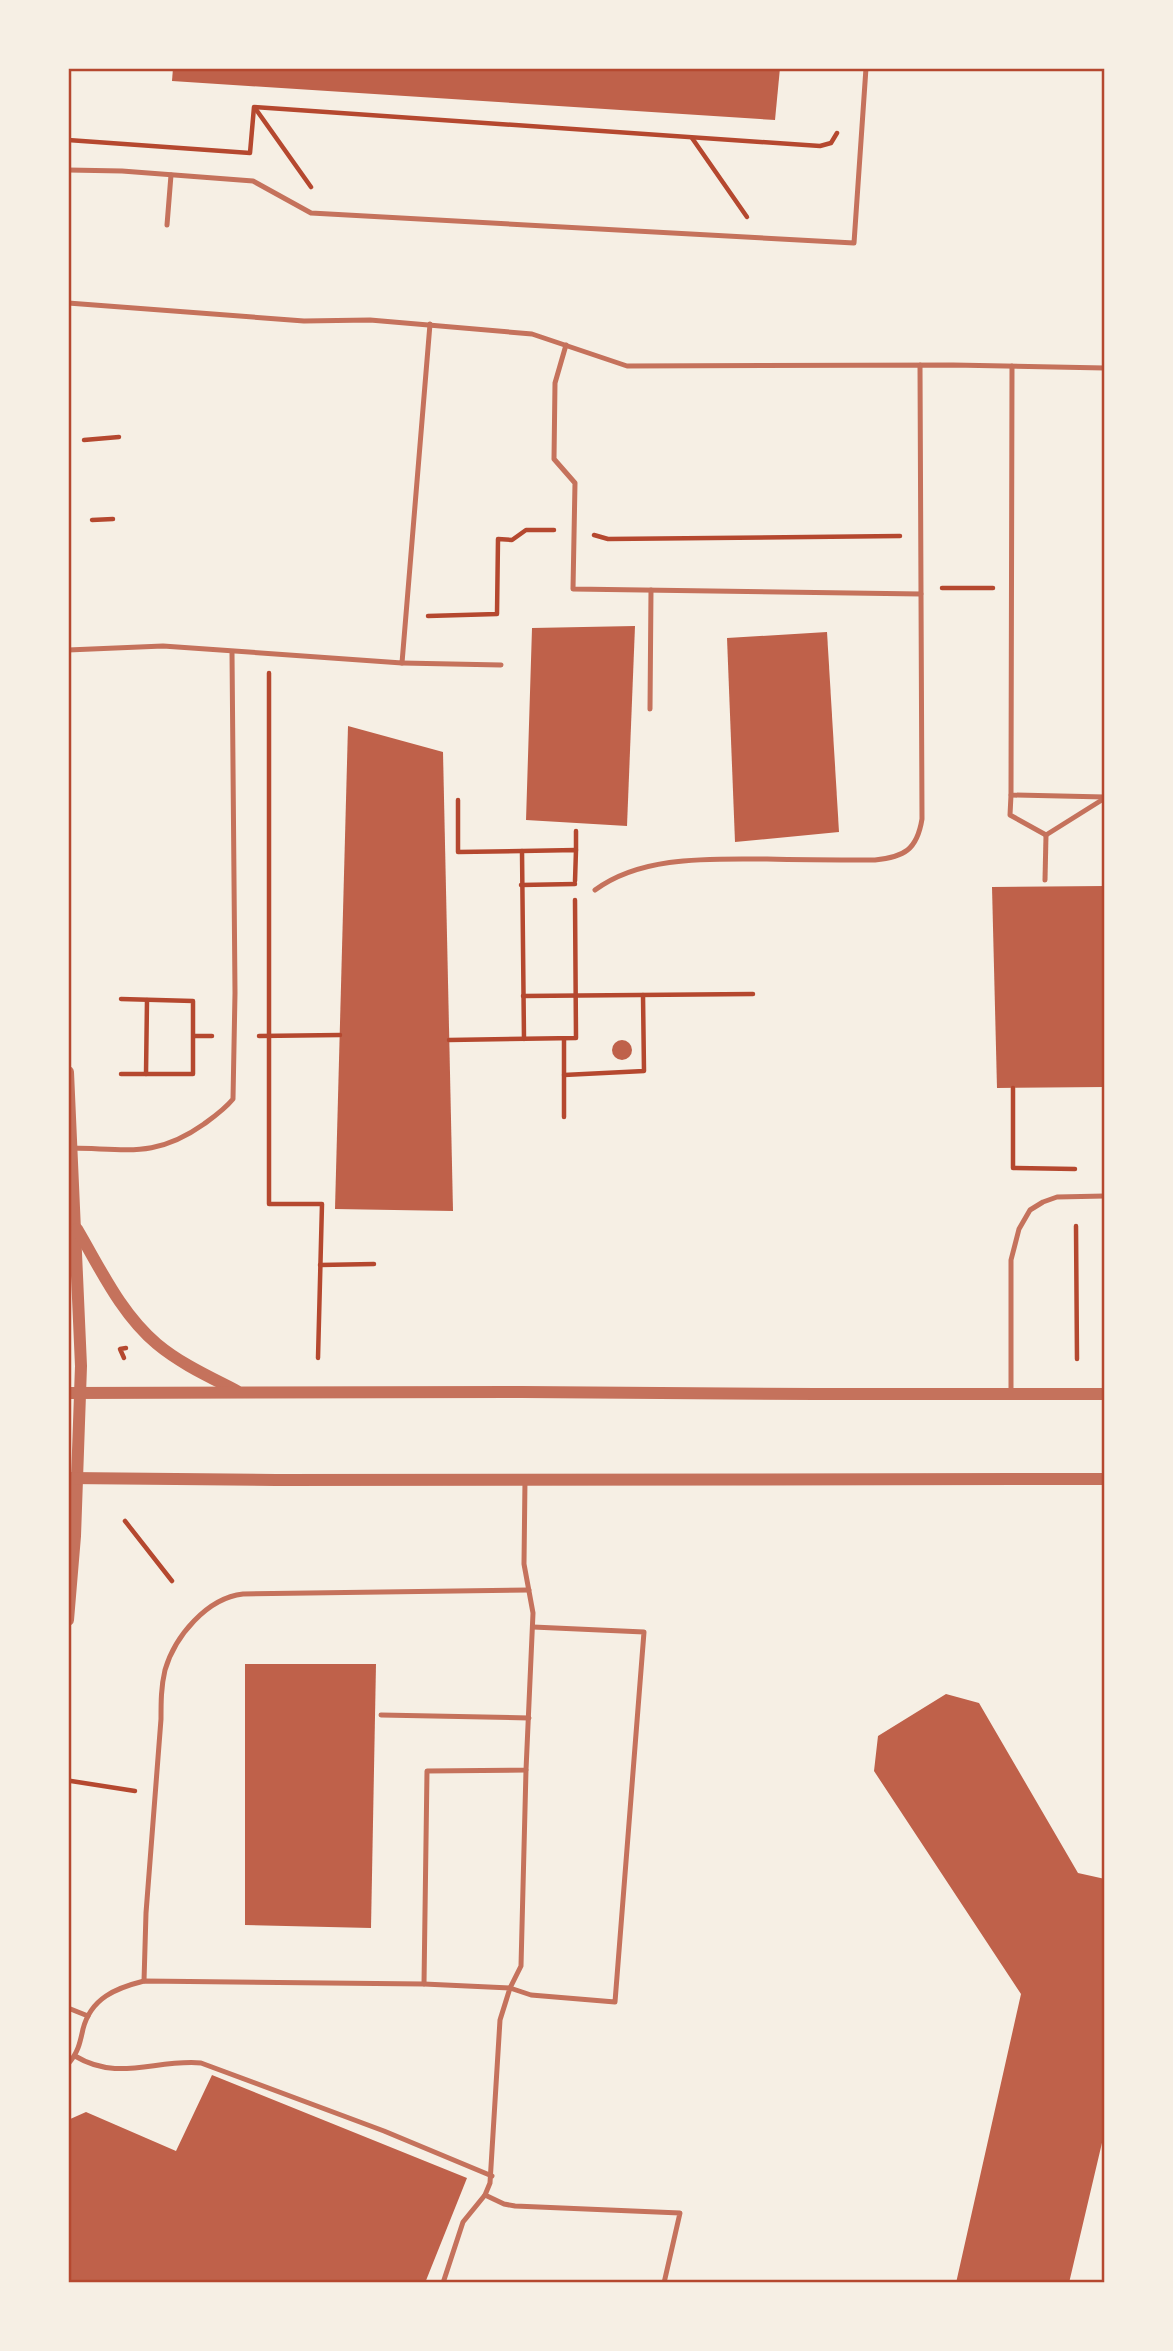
<svg xmlns="http://www.w3.org/2000/svg" width="1173" height="2351" viewBox="0 0 1173 2351" font-family="'PT Sans',sans-serif">
<rect width="100%" height="100%" fill="#f6efe4"/>
<g fill="#bf614a">
<path d="M173,68H780L775,120L172,81Z"/>
<path d="M635,626L627,826L526,820L532,628Z"/>
<path d="M827,632L839,832L735,842L727,638Z"/>
<path d="M348,726L443,752L453,1211L335,1209Z"/>
<path d="M1105,886V1087L997,1088L992,887Z"/>
<circle cx="622" cy="1050" r="10"/>
<path d="M245,1664H376L371,1928L245,1925Z"/>
<path d="M946,1694L979,1703L1078,1873L1105,1879V2130L1069,2283H956L1021,1994L874,1771L878,1736Z"/>
<path d="M212,2075L467,2178L425,2283H68V2120L86,2112L176,2151Z"/>
</g>
<g fill="none" stroke-linecap="round" stroke-linejoin="round">
<g stroke="#b5482f" stroke-width="4.5">
<path d="M255,108L311,187"/>
<path d="M692,138L747,217"/>
<path d="M68,140L250,153L254,107L820,146L831,143L837,133"/>
<path d="M84,440L119,437"/>
<path d="M92,520L113,519"/>
<path d="M594,535L608,539L900,536"/>
<path d="M942,588H993"/>
<path d="M428,616L497,614L498,539L512,540L526,530H554"/>
<path d="M269,673V1204H322L318,1358"/>
<path d="M458,800V852L522,851"/>
<path d="M576,850V831"/>
<path d="M521,885L575,884"/>
<path d="M523,996L753,994"/>
<path d="M121,999L193,1001V1074H121"/>
<path d="M194,1036H212"/>
<path d="M259,1036L340,1035"/>
<path d="M524,1039L522,851L576,850L575,881"/>
<path d="M449,1040L576,1038L575,900"/>
<path d="M146,1074L147,1000"/>
<path d="M564,1075L644,1071L643,995"/>
<path d="M1013,1088V1168L1075,1169"/>
<path d="M564,1117V1039"/>
<path d="M1076,1226L1077,1359"/>
<path d="M320,1265L374,1264"/>
<path d="M124,1358L120,1349L126,1348"/>
<path d="M125,1521L172,1581"/>
<path d="M71,1781L135,1791"/>
</g>
<g stroke="#c5725c" stroke-width="5">
<path d="M68,170L122,171L253,181L311,213L854,243L866,68"/>
<path d="M167,225L171,175"/>
<path d="M68,303L304,321L370,320L532,334L627,366L953,365L1105,368"/>
<path d="M566,345L555,383L554,459L575,483L573,589L921,594L920,365"/>
<path d="M1012,366L1011,795L1105,797"/>
<path d="M68,650L163,646L402,663L430,324"/>
<path d="M402,663L501,665"/>
<path d="M650,709L651,590"/>
<path d="M1011,795L1010,815L1046,835"/>
<path d="M1046,835L1105,798"/>
<path d="M1045,880L1046,835"/>
<path d="M595,890C642,855 711,859 767,859C803,860 839,860 875,860C904,857 917,850 922,819L921,594"/>
<path d="M73,1148C128,1149 156,1158 204,1124C215,1116 225,1109 233,1099L235,993L232,652"/>
<path d="M1011,1394V1260L1019,1229L1030,1210L1043,1202L1057,1197L1105,1196"/>
<path d="M381,1715L529,1718"/>
<path d="M526,1770L521,1966L510,1988L531,1995L615,2002L644,1632L533,1627"/>
<path d="M144,1981L146,1913L161,1719C161,1702 161,1687 165,1670C175,1636 207,1598 243,1594L529,1590"/>
<path d="M424,1984L427,1771L526,1770L533,1613L524,1564L525,1480"/>
<path d="M68,2008L88,2016"/>
<path d="M75,2056C118,2082 155,2059 201,2063L384,2131L492,2176"/>
<path d="M68,2064C78,2053 80,2043 83,2029C91,1998 116,1988 144,1981L424,1984L510,1988L500,2020L490,2183L485,2195L463,2222L443,2283"/>
<path d="M485,2195L504,2204L515,2206L680,2213L664,2283"/>
</g>
<g stroke="#c5725c" stroke-width="12">
<path d="M68,1072L81,1366L75,1536L68,1620"/>
<path d="M77,1229C100,1268 121,1314 157,1344C181,1364 210,1377 237,1391"/>
<path d="M68,1393L522,1392L816,1394H1105"/>
<path d="M68,1478L276,1480L1105,1479"/>
</g>
</g>
<rect width="1173" height="2351" fill="none" stroke="#f6efe4" stroke-width="140"/>
<rect x="70" y="70" width="1033" height="2211" fill="none" stroke="#b5482f" stroke-width="2.5"/>
</svg>
